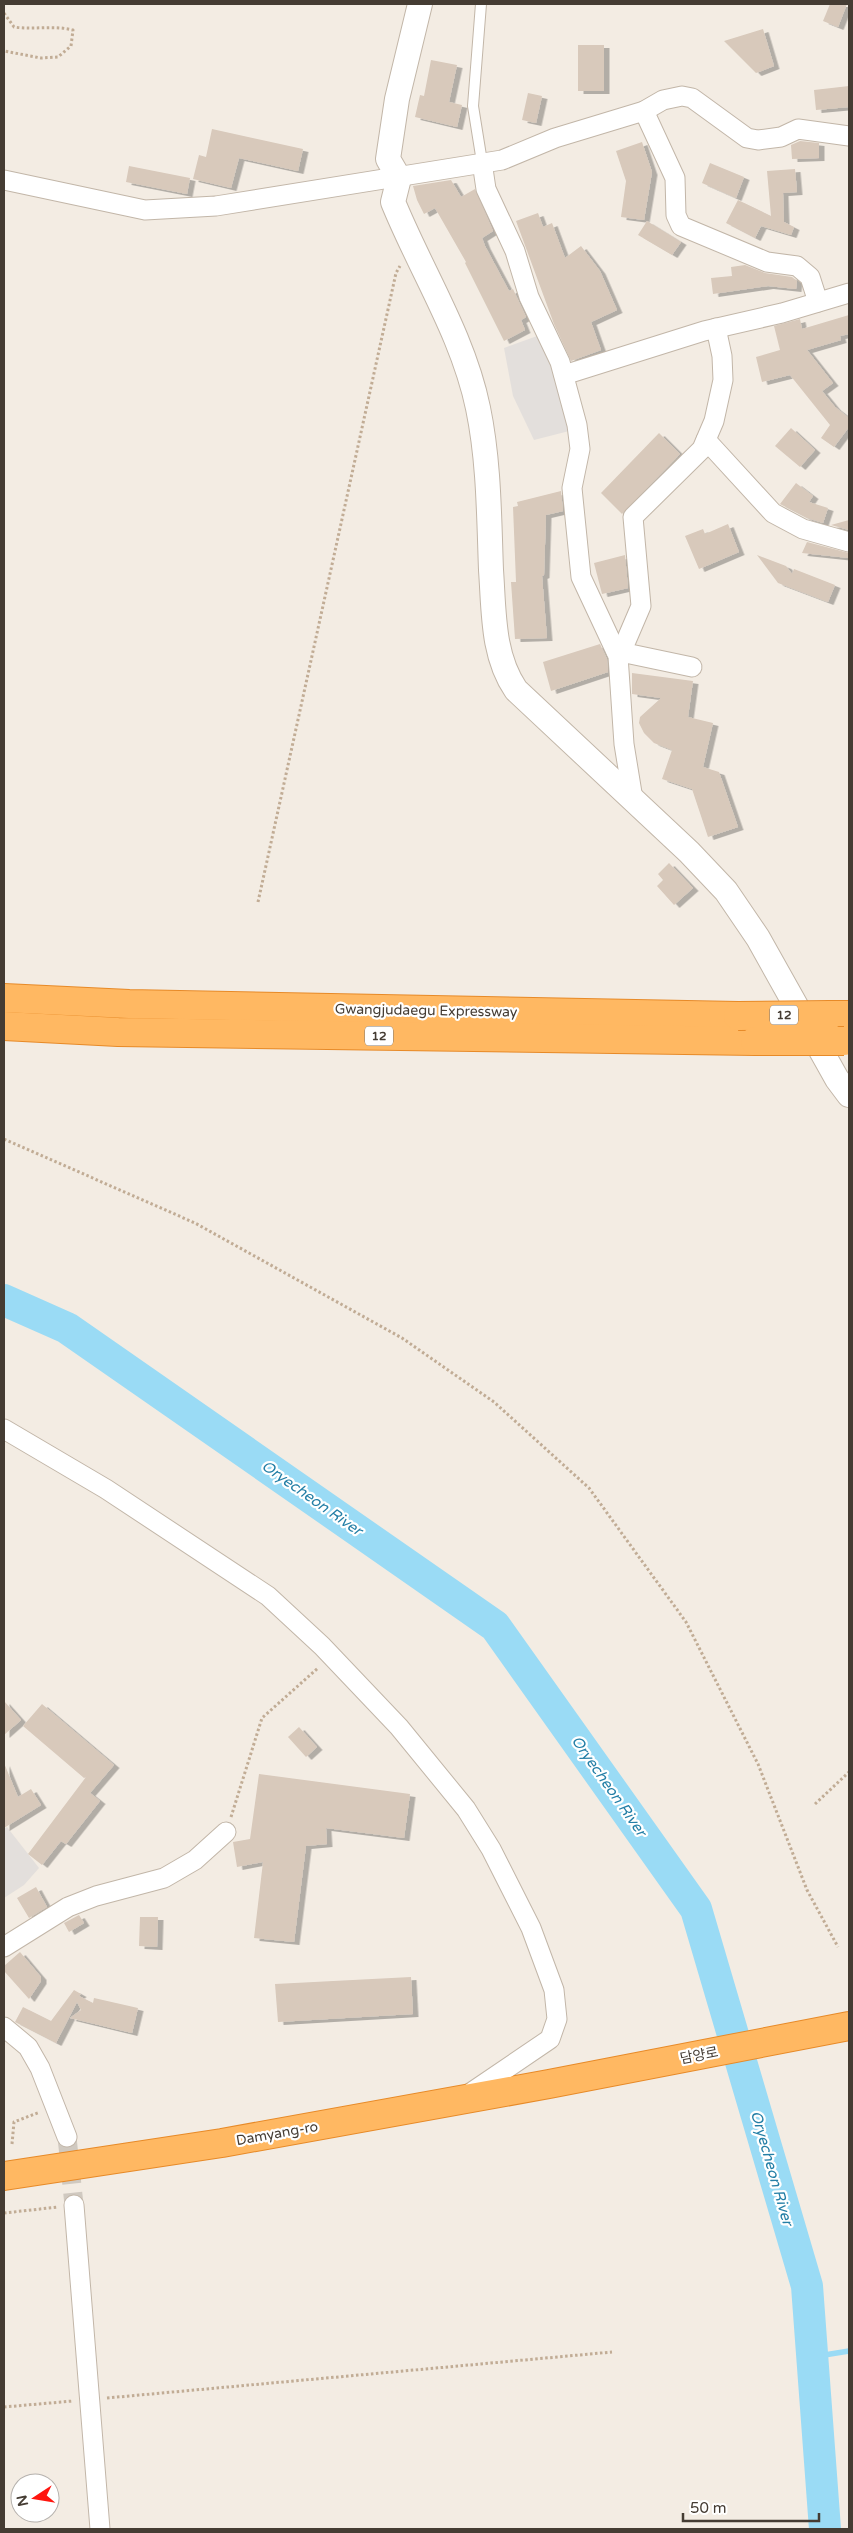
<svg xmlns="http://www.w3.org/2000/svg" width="853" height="2533" viewBox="0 0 853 2533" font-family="'Varela Round','Noto Sans KR',sans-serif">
<defs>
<filter id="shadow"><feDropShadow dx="5.5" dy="3" stdDeviation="0" flood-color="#0004"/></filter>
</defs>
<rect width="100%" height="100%" fill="#f3ece3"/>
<g fill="#e3dfdc">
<path d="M551,331L573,430L534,440L513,396L504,348Z"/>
<path d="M7,1827L39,1868L24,1885L4,1898V1829Z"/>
</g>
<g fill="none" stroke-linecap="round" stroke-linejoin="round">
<path stroke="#9adbf5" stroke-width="5.5" d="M812,2357L849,2351"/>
<path stroke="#9adbf5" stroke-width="32" d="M4,1300L67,1328L495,1626L696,1909L807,2286L825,2529"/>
</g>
<g fill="#d8c9bb" filter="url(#shadow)">
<path d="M830,4H847L838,27L823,21Z"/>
<path d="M763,29L774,66L756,73L724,41Z"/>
<rect x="578" y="45" width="26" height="46"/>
<path d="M431,60L457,65L449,102L462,105L457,127L415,117L420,95L424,96Z"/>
<path d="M849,86V107L816,110L814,90Z"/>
<path d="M528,93L542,96L536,123L522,120Z"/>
<path d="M212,129L303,149L298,171L239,158L231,188L193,179L199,155L206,157Z"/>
<path d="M800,141L819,143V158L792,159L791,145Z"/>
<path d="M642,142L652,172L644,220L621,217L626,181L616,151Z"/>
<path d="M710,163L744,177L736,198L702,183Z"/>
<path d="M129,166L190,178L187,194L126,182Z"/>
<path d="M795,169L797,192L783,193L784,222L794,227L791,235L761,226L755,238L726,223L738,200L771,216L767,171Z"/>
<path d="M451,180L461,197L475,189L493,231L482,238L485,246L509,291L513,289L526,317L521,320L525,330L504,341L465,263L466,262L435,208L424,214L417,200L413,186Z"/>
<path d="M538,213L543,227L552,223L565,258L581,246L600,271L617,310L591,322L601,350L571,361L554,324L516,221Z"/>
<path d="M647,221L681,242L672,255L638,235Z"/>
<path d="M745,265L765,273L792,277L797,281L796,289L768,286L713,294L711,278L732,276L731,267Z"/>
<path d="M849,315V334L840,336L841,340L807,350L833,383L822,391L835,407L849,418V427L834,447L821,438L830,425L790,375L762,382L756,357L780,350L774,326L800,319L802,329Z"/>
<path d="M791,428L815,450L800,467L775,446Z"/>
<path d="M659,433L680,454L622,514L601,493Z"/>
<path d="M796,483L813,496L809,502L828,508L823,523L807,518L780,504Z"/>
<path d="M561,491L563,511L546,515L544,575L542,576L547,638L515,639L511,582H516L513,507L518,506L517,502Z"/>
<path d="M849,520V530L831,525Z"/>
<path d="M728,524L739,552L699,569L685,536L703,529L705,534Z"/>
<path d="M807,542L849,553V558L802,553Z"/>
<path d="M625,555L628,588L602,594L594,563Z"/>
<path d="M757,555L786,566L792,574L794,569L835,585L828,602L778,583Z"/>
<path d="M600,644L607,659L608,672L551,691L543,662Z"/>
<path d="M632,673L693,681L688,717L713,723L703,767L719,772L738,827L708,837L692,789L662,779L672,750L654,743L644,733L639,723L640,717L661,698L632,694Z"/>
<path d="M669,863L693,888L674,905L657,886L663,880L658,874Z"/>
<path d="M4,1701L21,1720L4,1735Z"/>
<path d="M42,1704L114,1765L90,1793L100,1801L66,1844L61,1841L42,1865L28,1854L86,1777L84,1778L23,1726Z"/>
<path d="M299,1727L317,1747L306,1757L288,1737Z"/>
<path d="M4,1763L18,1797L31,1789L41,1805L4,1828Z"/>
<path d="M259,1774L410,1794L404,1838L326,1828L327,1844L306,1846L294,1942L254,1938L263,1862L237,1867L233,1842L250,1839Z"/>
<path d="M36,1887L47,1907L29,1918L17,1898Z"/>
<path d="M79,1915L84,1923L69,1932L64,1923Z"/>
<path d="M140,1917H158L157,1947L139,1946Z"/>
<path d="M20,1952L41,1977V1981L29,1999L4,1971V1966Z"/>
<path d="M411,1977L413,2014L278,2022L275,1984Z"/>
<path d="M74,1990L81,1994L79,1996L93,2003L94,1998L138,2008L132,2033L70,2018L81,2010L77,2002L56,2043L15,2022L23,2007L51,2021Z"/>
</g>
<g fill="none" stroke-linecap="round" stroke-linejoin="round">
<path stroke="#d0c9c0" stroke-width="19" stroke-dasharray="19 9" stroke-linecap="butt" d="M67,2137L74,2205"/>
<g stroke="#c2b6a8" stroke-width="12">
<path id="service" d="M481,4L473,106L482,162"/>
</g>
<g stroke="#c2b6a8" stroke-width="21">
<g id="minor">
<path d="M644,111L675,178L676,215L681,226L767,262L797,266L810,277L818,302"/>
<path d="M482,162L486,189L515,251L529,297L560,362L577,425L580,449L572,488L581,577L618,656L624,744L633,799"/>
<path d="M4,180L145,210L216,206L502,160L555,138L644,111L663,100L682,96L692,98L747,138L758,140L781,137L798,129L849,136"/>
<path d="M564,375L704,331L782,313L849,293"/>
<path d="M706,440L773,513L803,529L849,542"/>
<path d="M616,651L623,648L641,606L633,517L702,449L714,421L723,380L722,356L716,328"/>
<path d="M616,651L692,667"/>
<path d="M4,1429L106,1489L268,1596L322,1646L399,1727L466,1809L491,1849L531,1928L554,1990L557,2019L550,2039L466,2096"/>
<path d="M4,1947L68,1907L96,1896L164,1878L195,1860L226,1832"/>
<path d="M4,2027L28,2047L40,2068L67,2137"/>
<path d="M74,2205L100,2529"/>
</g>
</g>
<g stroke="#c2b6a8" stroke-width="26">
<path id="tertiary" d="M420,4L397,99L388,159L399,178L393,202C421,271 463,335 478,408C489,461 489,516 491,570C494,611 492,655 516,690L689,852L726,891L758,938L837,1079L849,1095"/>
</g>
<g stroke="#e78a28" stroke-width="30">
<g id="motorway">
<path d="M4,998L129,1004L738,1016"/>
<path d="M830,1015H849"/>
<path d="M4,1026L118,1032L755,1041"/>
<path d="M4,2176L222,2143L549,2084L849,2026"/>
</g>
</g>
<g stroke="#c1ac95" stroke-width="3" stroke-dasharray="2.5 2.5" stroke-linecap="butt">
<path d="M4,13L14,27C34,30 53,25 73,30L71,46L58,57L41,58L4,51"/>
<path d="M258,902L396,273L400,266"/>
<path d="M4,1139L195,1223L402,1338L494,1402L589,1488L686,1622L758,1764L807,1890L838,1947"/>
<path d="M815,1804L849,1772"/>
<path d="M231,1817L262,1718L318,1668"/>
<path d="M12,2144L14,2122L40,2112"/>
<path d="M4,2213L58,2207"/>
<path d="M107,2398L612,2352"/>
<path d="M4,2407L73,2401"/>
</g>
<use href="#service" stroke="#fff" stroke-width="10"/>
<use href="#minor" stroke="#fff" stroke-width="19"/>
<use href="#tertiary" stroke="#fff" stroke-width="24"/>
<use href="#motorway" stroke="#ffb862" stroke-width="28"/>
<g stroke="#e78a28" stroke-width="30" stroke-linecap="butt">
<g id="motorway-bridge">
<path d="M738,1016L830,1015"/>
<path d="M755,1041H844"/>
</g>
</g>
<use href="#motorway-bridge" stroke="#ffb862" stroke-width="28"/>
</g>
<g text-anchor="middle" stroke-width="4.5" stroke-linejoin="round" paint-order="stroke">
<g fill="#fff" stroke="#7d7670" stroke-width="1">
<rect x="770" y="1005.5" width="28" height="19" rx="4"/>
<rect x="365" y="1026.5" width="28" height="19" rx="4"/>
</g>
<g font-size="12" font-weight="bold" fill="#453c33">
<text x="784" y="1019">12</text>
<text x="379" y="1040">12</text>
</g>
<g font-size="14" fill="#453c33" stroke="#fff">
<text transform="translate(426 1010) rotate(1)" y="5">Gwangjudaegu Expressway</text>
<text transform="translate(699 2055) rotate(-11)" y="5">담양로</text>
<text transform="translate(277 2133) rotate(-10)" y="5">Damyang-ro</text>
</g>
<g font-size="15" font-style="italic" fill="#247fa6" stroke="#fff">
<text transform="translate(312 1498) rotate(35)" y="5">Oryecheon River</text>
<text transform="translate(609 1786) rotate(55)" y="5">Oryecheon River</text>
<text transform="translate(772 2168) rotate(74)" y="5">Oryecheon River</text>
</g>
</g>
<rect width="853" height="2533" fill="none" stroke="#453c33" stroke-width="10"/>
<g transform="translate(35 2498) rotate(258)"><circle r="24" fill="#ffffff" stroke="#b5b1ad"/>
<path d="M0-4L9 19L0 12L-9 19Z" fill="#ff150e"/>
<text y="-8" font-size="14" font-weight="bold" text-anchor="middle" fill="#453c33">N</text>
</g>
<path d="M683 2513v8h136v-8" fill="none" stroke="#453c33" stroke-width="2.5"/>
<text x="690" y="2513" font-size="15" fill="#453c33" stroke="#ffffff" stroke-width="4" paint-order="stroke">50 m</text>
</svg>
